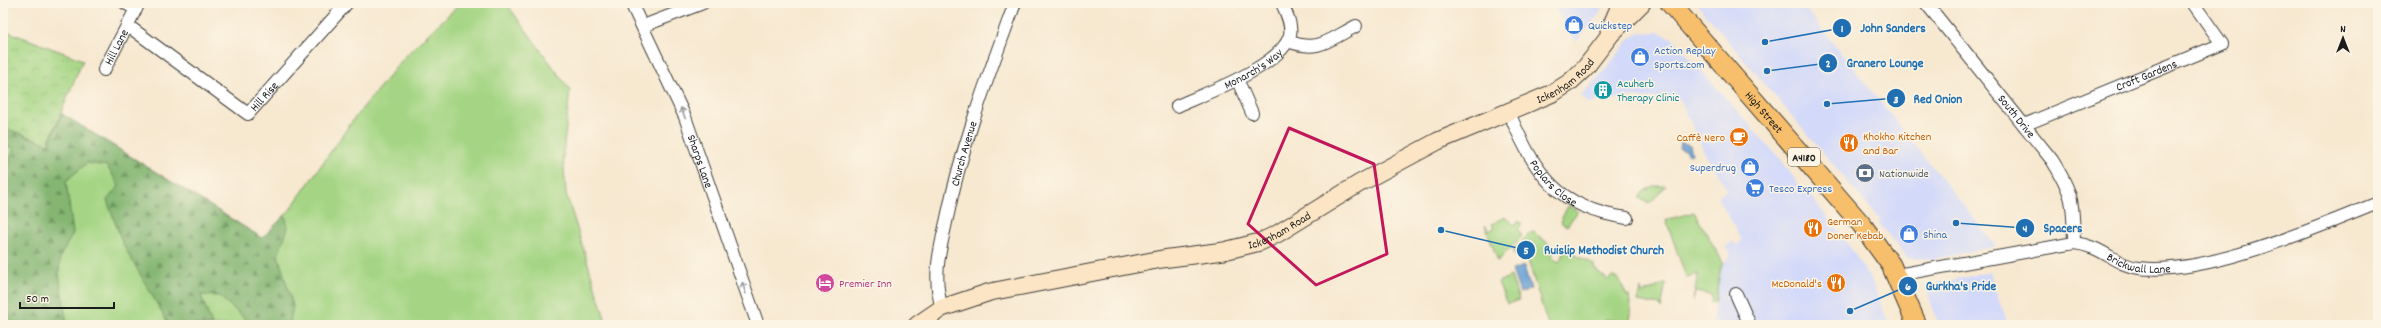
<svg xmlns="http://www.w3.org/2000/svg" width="2381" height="328" viewBox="0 0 2381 328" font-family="Dekko,sans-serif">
<defs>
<pattern id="forest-firs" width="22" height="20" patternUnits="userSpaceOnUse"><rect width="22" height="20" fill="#84b672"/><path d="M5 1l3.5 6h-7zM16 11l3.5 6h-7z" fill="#6b935d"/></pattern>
<pattern id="park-crowns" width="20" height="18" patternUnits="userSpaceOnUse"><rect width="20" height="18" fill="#a5d584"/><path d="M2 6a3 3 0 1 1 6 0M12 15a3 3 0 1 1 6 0" fill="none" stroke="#8db671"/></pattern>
</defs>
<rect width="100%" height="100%" fill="#fcf5e5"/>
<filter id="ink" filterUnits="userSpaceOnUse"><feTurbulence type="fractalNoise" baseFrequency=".025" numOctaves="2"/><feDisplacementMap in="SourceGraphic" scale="8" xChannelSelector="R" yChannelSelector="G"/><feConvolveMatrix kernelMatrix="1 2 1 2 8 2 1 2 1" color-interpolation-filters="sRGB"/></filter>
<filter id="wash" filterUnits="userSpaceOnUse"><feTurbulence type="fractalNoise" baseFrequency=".012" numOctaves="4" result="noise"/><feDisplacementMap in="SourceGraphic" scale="16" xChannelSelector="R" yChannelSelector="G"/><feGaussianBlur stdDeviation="0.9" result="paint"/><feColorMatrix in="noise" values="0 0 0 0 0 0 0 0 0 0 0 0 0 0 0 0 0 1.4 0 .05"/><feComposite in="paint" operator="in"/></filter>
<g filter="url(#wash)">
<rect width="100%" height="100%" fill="#f7e8d0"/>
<g fill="#d3d9f9">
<path d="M1551,3H1603L1600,13L1576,42Z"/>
<path d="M1696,3H1801L1996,246L1934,259L1907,258L1878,222L1880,220Z"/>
<path d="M1658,32L1672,38L1690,58L1782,161L1802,190L1811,197L1847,242L1872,282L1889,325H1734L1712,322L1721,266L1731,255L1725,247L1733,241L1737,246L1742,240L1717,196L1727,190L1706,156L1680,99L1626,97L1589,103L1580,96L1606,69L1630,38L1641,33Z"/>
<path d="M1990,272L2007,325H1939L1925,286Z"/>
</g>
<g fill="#a5d584" stroke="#607850">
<path d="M461,3H506L570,90L563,155L566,193L607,325H3V127L48,144L62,114L262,238L289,211L356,116L407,54Z"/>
<path d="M1653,186H1666L1649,204L1639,198L1643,192Z"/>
<path d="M1568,206L1578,211L1567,226L1560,222Z"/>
<path d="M1694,212L1724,264L1721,266L1715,303L1711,302L1712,295L1695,292L1693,301L1698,274L1686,277L1666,220Z"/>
<path d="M1505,217L1514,225L1519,221L1522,225L1518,229L1522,236L1498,261L1485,225L1489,231L1494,228L1492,224Z"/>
<path d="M1533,232L1556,249L1551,257L1559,262L1565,250L1594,264V268L1608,280L1612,276L1619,279L1627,296L1629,295L1631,314L1629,325L1628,323L1605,319L1603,325H1548L1526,254L1518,258L1512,251L1530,233Z"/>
<path d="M1511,276L1519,300L1507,304L1498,282Z"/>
<path d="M1666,283L1661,309L1660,305L1638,301L1641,289L1642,294Z"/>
</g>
<path fill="url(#forest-firs)" stroke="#506947" d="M62,114L262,238L285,215L288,228L278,255L293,306L290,323L248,321L219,296L201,295L212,325H169L123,244L107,200L119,186L107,166L87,163L66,181L73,233L60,257L59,274L67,325H3V176L14,148L3,144V127L48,144Z"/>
<path fill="url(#park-crowns)" stroke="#607850" d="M3,30L83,60L48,144L3,127Z"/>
<g fill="#659ed4" stroke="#405d78">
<path d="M1680,142L1690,145L1692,154L1689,155L1686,150L1679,148Z"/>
<path d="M1524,266L1531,289L1520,293L1512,270Z"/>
</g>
</g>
<g filter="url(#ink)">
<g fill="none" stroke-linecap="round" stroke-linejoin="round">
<g stroke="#3d3b37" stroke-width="14">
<g id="minor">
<path d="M125,3L136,9"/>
<path id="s1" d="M631,3L685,117L758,325"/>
<path id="s2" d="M1926,3L2052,160C2074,195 2073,203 2074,243"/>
<path id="s3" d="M127,25L248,114L347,3"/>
<path d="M643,26L703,3"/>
<path d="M1288,41C1318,53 1329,40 1356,26"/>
<path id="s4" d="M104,70L139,3"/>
<path d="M1238,81L1252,113"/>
<path id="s5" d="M1177,106C1204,94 1282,66 1290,35C1292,24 1286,13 1282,3"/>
<path id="s6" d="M1509,113C1536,174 1556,208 1627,218"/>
<path id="s7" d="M2024,125L2222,44L2193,3"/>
<path id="s8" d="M1897,275L2074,243C2103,246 2114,265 2139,268C2206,276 2315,228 2378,203"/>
<path d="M1736,294L1750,325"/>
<path id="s9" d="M942,308C932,277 940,249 947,218C962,144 989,74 1015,3"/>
</g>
</g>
<g stroke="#3d3b37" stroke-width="19">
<g id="secondary">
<path d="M1609,31L1621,3"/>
<path id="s10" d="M917,325L942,308L990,292L1162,259L1224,251L1260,242L1277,234L1360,183L1438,141L1553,93L1570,82L1585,68L1611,34L1642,3"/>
</g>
</g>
<g stroke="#3d3b37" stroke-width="21">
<g id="primary">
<path id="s11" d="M1670,3L1862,225L1891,265L1917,325"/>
</g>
</g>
<use href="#minor" stroke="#fff" stroke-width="12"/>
<use href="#secondary" stroke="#fce5c4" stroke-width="17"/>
<use href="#primary" stroke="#f7bf6c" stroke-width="19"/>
</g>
<defs><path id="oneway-shaft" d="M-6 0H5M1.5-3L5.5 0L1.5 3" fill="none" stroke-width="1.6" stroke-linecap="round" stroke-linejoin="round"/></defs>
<g stroke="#999">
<use href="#oneway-shaft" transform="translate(683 113) rotate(-112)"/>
<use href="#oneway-shaft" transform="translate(744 288) rotate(-108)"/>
</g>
</g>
<path fill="none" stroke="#c2185b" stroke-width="3" stroke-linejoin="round" d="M1289,128L1374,164L1387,254L1316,285L1248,224Z"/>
<defs>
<g id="shop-disc" transform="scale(1)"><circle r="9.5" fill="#3f7fe0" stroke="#fcf5e5"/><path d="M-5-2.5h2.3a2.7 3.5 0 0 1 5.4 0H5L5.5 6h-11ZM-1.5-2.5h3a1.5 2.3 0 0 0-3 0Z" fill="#fff"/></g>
<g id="building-disc" transform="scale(1)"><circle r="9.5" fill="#0f9aa8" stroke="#fcf5e5"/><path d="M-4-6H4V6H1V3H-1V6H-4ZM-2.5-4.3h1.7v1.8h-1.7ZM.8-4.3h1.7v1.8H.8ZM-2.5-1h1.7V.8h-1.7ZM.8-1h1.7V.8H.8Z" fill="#fff"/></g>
<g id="cafe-disc" transform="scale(1)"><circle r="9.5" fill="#e8710a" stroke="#fcf5e5"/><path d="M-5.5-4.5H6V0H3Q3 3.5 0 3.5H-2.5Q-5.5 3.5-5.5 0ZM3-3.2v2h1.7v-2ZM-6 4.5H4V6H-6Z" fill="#fff"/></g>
<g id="restaurant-disc" transform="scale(1)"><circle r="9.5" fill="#e8710a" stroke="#fcf5e5"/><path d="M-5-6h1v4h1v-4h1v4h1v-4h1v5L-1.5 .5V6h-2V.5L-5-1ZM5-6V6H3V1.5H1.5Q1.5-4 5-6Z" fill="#fff"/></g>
<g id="bank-disc" transform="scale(1)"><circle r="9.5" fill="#5c6f8a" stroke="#fcf5e5"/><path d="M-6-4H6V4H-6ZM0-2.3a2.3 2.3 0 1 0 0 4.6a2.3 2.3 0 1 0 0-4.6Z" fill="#fff"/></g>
<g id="supermarket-disc" transform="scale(1)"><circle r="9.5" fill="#3f7fe0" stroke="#fcf5e5"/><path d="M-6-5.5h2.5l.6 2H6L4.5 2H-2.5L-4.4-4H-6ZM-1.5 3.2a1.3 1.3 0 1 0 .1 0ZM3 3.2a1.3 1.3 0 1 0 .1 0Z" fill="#fff"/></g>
<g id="hotel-disc" transform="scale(1)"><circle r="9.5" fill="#d1479c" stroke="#fcf5e5"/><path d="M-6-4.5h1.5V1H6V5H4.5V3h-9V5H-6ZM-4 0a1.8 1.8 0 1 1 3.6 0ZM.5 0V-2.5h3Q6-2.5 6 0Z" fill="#fff"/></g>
</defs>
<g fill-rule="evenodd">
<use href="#shop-disc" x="1574" y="25"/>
<use href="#shop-disc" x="1640" y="57"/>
<use href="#building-disc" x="1603" y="90"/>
<use href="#cafe-disc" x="1739" y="137"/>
<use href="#restaurant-disc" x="1849" y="143"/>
<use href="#shop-disc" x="1750" y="167"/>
<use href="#bank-disc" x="1865" y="173"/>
<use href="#supermarket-disc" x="1755" y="188"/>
<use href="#restaurant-disc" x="1813" y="228"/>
<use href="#shop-disc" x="1909" y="234"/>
<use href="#hotel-disc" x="825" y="283"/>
<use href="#restaurant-disc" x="1836" y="283"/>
</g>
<g text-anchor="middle" stroke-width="3" stroke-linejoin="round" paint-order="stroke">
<rect fill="#fcf5e5" stroke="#5f5d58" stroke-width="1" x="1788" y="148" width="32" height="18" rx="3"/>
<g font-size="11" font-weight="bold" fill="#1c1c1c">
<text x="1804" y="161">A4180</text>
</g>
<g font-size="12" fill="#366cbe" stroke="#fcf5e5" text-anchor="start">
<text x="1588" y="29">Quickstep</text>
<text x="1654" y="54">Action Replay<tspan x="1654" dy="14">Sports.com</tspan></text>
<text x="1736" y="171" text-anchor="end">Superdrug</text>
<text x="1769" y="192">Tesco Express</text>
<text x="1923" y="238">Shina</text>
</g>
<g font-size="12" fill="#1c1c1c" stroke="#fcf5e5">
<text dy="4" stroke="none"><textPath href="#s4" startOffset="26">Hill Lane</textPath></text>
<text dy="4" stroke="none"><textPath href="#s5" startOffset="85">Monarch's Way</textPath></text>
<text dy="4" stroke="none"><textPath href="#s7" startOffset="132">Croft Gardens</textPath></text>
<text dy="4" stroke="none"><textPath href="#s10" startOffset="702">Ickenham Road</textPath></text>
<text dy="4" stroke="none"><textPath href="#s3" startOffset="174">Hill Rise</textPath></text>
<text dy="4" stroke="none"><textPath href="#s11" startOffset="144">High Street</textPath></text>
<text dy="4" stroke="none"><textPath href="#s2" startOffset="145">South Drive</textPath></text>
<text dy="4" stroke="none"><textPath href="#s9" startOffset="158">Church Avenue</textPath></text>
<text dy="4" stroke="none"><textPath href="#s1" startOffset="173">Sharps Lane</textPath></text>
<text dy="4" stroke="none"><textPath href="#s6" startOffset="84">Poplars Close</textPath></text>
<text dy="4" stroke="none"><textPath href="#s10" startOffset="378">Ickenham Road</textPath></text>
<text dy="4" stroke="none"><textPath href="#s8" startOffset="249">Brickwall Lane</textPath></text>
</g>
<g font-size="12" fill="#0d838f" stroke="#fcf5e5" text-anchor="start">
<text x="1617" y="87">Acuherb<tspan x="1617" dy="14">Therapy Clinic</tspan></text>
</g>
<g font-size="12" fill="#c56008" stroke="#fcf5e5" text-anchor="start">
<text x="1863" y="140">Khokho Kitchen<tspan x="1863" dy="14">and Bar</tspan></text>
<text x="1725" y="141" text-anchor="end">Caffè Nero</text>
<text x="1827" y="225">German<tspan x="1827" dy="14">Doner Kebab</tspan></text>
<text x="1822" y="287" text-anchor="end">McDonald's</text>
</g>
<g font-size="12" fill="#4e5e75" stroke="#fcf5e5" text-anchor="start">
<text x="1879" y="177">Nationwide</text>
</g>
<g font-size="12" fill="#b23c85" stroke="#fcf5e5" text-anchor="start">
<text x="839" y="287">Premier Inn</text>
</g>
</g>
<path fill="none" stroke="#1f6fb2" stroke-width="1.5" d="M1765 42L1842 28M1767 71L1828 63M1827 104L1896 98M1956 223L2025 228M1441 230L1526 250M1850 311L1908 286"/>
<g fill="#1f6fb2" stroke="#fcf5e5" stroke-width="1.5">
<circle cx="1765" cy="42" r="4"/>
<circle cx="1767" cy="71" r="4"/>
<circle cx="1827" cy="104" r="4"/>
<circle cx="1956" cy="223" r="4"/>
<circle cx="1441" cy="230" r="4"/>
<circle cx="1850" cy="311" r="4"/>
<circle cx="1842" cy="28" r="10"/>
<circle cx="1828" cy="63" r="10"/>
<circle cx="1896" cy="98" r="10"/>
<circle cx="2025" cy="228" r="10"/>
<circle cx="1526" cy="250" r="10"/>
<circle cx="1908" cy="286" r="10"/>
</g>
<g font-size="12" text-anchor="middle" font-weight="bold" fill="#fff">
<text x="1842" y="32">1</text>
<text x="1828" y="67">2</text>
<text x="1896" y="103">3</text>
<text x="2025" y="232">4</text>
<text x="1526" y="254">5</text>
<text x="1908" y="290">6</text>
</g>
<g font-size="13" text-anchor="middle" font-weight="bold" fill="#1f6fb2" stroke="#fcf5e5" stroke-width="3" stroke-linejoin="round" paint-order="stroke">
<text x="1893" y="32">John Sanders</text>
<text x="1885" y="67">Granero Lounge</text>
<text x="1938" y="103">Red Onion</text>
<text x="2063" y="232">Spacers</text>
<text x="1604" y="254">Ruislip Methodist Church</text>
<text x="1961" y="290">Gurkha's Pride</text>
</g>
<rect width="2381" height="328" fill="none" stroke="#fcf5e5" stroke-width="16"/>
<g transform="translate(2343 38)" stroke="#fcf5e5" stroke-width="3" paint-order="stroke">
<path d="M0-3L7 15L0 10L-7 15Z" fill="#1c1c1c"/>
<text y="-6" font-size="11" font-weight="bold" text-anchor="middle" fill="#1c1c1c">N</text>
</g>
<path d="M20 302v6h94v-6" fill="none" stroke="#1c1c1c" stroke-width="2"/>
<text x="26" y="302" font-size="12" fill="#1c1c1c" stroke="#fcf5e5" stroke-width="3" paint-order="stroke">50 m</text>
</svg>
